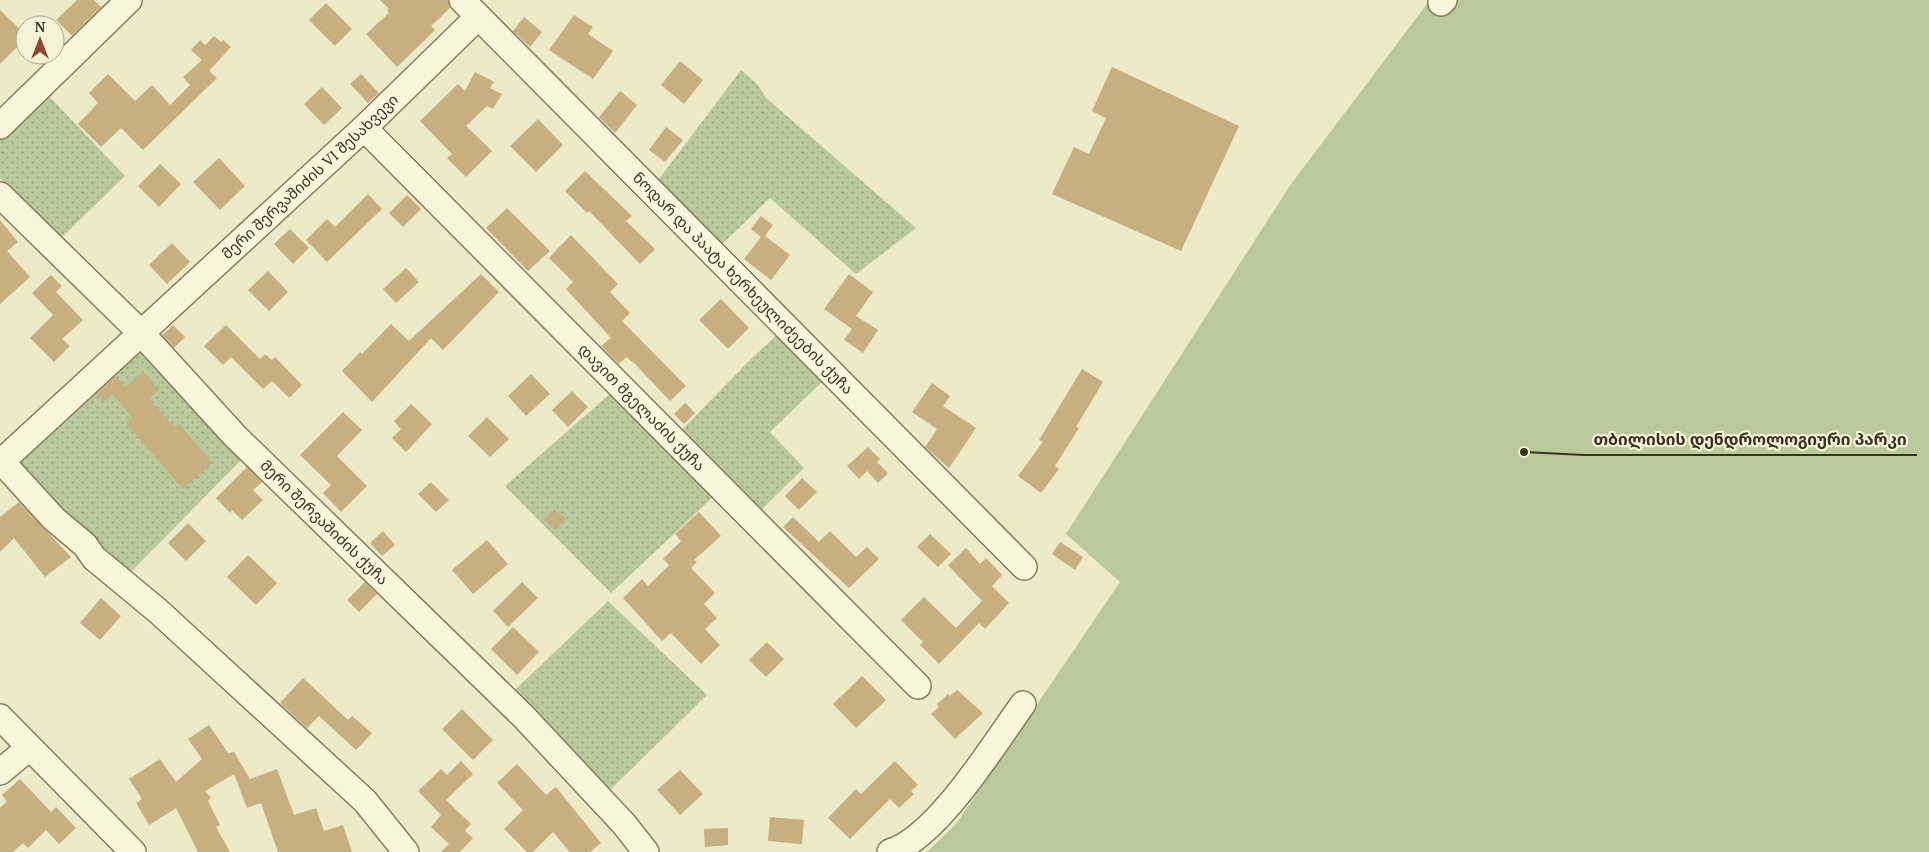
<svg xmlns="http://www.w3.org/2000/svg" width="1929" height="852" viewBox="0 0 1929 852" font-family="'PT Serif','Noto Sans Georgian',serif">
<defs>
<pattern id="grass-dots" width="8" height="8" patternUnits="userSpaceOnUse" patternTransform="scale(1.25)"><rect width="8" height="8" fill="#b9c99c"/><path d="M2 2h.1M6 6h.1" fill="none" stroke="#97a47f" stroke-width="1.8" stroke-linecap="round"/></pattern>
</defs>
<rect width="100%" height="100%" fill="#eceac7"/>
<g fill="url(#grass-dots)">
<path d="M741,70L758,85L765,97L916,228L856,274L770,198L717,249L656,183Z"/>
<path d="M45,92L125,176L60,239L0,178V138Z"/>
<path d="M779,333L826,378L770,432L804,468L756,515L680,432L745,365Z"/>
<path d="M143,344L246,455L127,576L11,462Z"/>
<path d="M611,393L712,498L611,593L505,486Z"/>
<path d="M608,601L707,695L604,796L510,695Z"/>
</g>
<path fill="#b9c99c" d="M1430,0H1929V852H927L956,824L1120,582L1066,534L1291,184Z"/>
<g fill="#c7af80">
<path d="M77,0H94L101,7L72,36L56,20Z"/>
<path d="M380,0H448L450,8L431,26L435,30L397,67L366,34L389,13L387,10L389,9Z"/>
<path d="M326,3L352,29L335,46L309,20Z"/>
<path d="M0,10L25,34V39L0,64Z"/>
<path d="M574,15L593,27L588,34L613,51L593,79L549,50Z"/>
<path d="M524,17L542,32L530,47L513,31Z"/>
<path d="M214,36L221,42L223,40L231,47L209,71L217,78L143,150L121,128L101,147L78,124L98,103L89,93L108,74L135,101L152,85L170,105L190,85L183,77L202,60L191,50L200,40L205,45Z"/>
<path d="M680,61L703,80L684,104L661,85Z"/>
<path d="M1112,67L1239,126L1181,251L1052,194L1074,147L1089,154L1106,118L1092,111Z"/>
<path d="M475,72L494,82L490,88L502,94L493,109L487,106L466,126L492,151L466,177L447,158L452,154L420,121L458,84L465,91Z"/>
<path d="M361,74L379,93L368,103L350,84Z"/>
<path d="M322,87L342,108L324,125L304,104Z"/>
<path d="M620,91L637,105L615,133L599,117Z"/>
<path d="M538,119L563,145L536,172L510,146Z"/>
<path d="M666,127L683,140L665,162L649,150Z"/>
<path d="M219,158L245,186L220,210L193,182Z"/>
<path d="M160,164L181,184L159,207L138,186Z"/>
<path d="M585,171L632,216L626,221L655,249L640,264L589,211L587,213L565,191Z"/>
<path d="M368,194L382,209L327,262L306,240L327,219L335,227Z"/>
<path d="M407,195L421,209L403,227L389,213Z"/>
<path d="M507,208L550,251L528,271L486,228Z"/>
<path d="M761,216L773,225L765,236L790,255L771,280L744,259L761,237L751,229Z"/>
<path d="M0,220L18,242L7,251L30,277L0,304Z"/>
<path d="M290,229L309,248L293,264L274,244Z"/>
<path d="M571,235L618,284L610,292L630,313L622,321L686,386L670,401L635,364L626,357L619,364L601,346L611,338L566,289L573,282L549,258Z"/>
<path d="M172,243L190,262L167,284L149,265Z"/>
<path d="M406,268L419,282L396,303L383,289Z"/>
<path d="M268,271L288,292L269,311L248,290Z"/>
<path d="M481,274L499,292L443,350L431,338L372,402L342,371L360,352L362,354L391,324L409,341Z"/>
<path d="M849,274L873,292L856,316L878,330L863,353L844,340L852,329L824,309Z"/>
<path d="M51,275L62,286L56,292L83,320L62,339L70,346L54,362L30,338L53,315L32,293Z"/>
<path d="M721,299L749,328L728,349L699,320Z"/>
<path d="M173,325L185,337L174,348L162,335Z"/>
<path d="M226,325L260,359L265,354L272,360L275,357L302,385L289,398L272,381L263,389L231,357L223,365L204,346Z"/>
<path d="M1082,369L1103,382L1076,427L1079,428L1055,466L1059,469L1041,493L1018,476L1043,442L1039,440Z"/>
<path d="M143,372L159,390L149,398L175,428L179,424L212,463L183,489L126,423L132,417L112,394L104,402L96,394L116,376L125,387Z"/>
<path d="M531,374L550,394L526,416L508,396Z"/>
<path d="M932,383L950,396L943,406L976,428L949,468L925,447L937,429L912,412Z"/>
<path d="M572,391L588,407L568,427L552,410Z"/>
<path d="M685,403L695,413L684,424L674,414Z"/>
<path d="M411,404L432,424L406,452L392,438L401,429L394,421Z"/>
<path d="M343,412L362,430L337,456L367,486L341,512L323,493L331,485L300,455Z"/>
<path d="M487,417L509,439L490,457L468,436Z"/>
<path d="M868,447L880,459L877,462L888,473L878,483L867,471L859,479L847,466Z"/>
<path d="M247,467L262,482L253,490L263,500L242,520L232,510L230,513L216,498Z"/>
<path d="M802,478L817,492L799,510L785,496Z"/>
<path d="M431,482L449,500L436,512L418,494Z"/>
<path d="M19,502L71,557L45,577L14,538L0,552V517Z"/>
<path d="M554,509L566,519L555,530L544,520Z"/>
<path d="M699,512L721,536L694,560L697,562L691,568L715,593L704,604L717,618L705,629L720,645L701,664L671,633L662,641L623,598L642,579L648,586L669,565L663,559L681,541L675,534Z"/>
<path d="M793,517L819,542L830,531L856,557L867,547L879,559L849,588L783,527Z"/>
<path d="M188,523L206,541L186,561L168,543Z"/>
<path d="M383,531L395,545L382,556L370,543Z"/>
<path d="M930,534L951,554L938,567L917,547Z"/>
<path d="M487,540L508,564L473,594L452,570Z"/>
<path d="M1060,542L1083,557L1075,570L1052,554Z"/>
<path d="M966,548L980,564L986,558L1002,575L992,586L1009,603L985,629L979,623L939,664L920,645L923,642L901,620L924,597L956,628L982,601L948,565Z"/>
<path d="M248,555L277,583L256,605L227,577Z"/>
<path d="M365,582L377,594L359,612L347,600Z"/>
<path d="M522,582L538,598L508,627L493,611Z"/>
<path d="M101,598L121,616L100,640L80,623Z"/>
<path d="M513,627L539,652L517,675L491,649Z"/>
<path d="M767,642L784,659L766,677L749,660Z"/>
<path d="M862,676L886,700L856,728L833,704Z"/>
<path d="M303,678L348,720L352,716L372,733L356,750L319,716L307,728L280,703Z"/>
<path d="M957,690L983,713L955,739L931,714L939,707L937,704L948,694L950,696Z"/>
<path d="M462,709L493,740L473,760L442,729Z"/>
<path d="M209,725L228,753L234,752L250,779L277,769L294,815L316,808L324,831L343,825L352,852H278L261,803L247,808L234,774L205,791L211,798L208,801L220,825L216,827L230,852H198L176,808L149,825L136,803L142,799L129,779L160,759L176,782L202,759L188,739Z"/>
<path d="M461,761L473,774L446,800L471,824L465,831L473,838L460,852H441L449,844L431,827L441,815L418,791L441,769L447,775Z"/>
<path d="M895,761L918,785L911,791L914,794L899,808L890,799L850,839L828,818L856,789L861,794Z"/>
<path d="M517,764L546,795L556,787L601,843L590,852H570L553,832L533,852H527L504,829L523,810L497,783Z"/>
<path d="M680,770L703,794L680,815L657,790Z"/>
<path d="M20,779L51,812L56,807L76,828L59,844L46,830L28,848L23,843L13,852H0V808L7,801L2,795Z"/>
<path d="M770,817L804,820L802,844L768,841Z"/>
<path d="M728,828V845L705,847L704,829Z"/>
</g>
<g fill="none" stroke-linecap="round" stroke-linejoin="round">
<g stroke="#867d5e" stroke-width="28">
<g id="minor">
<path id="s1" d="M462,0L1024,567"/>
<path d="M1441,3L1444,0"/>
<path d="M0,126L129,0"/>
<path id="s2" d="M364,128L918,686"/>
<path id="s3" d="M0,195L142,334L235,436L524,717L624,824L646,852"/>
<path d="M2,462L54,519L85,545L94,558L158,611L365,801L406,852"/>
<path id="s4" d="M0,463L364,128L478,17"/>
<path d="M0,717L133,852"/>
<path d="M0,772L29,748"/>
<path d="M890,852C937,838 994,744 1023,704"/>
</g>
</g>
<use href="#minor" stroke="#f7f5da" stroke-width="25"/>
</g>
<g text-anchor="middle" stroke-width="4.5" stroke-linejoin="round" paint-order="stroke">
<g font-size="15" fill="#383120" stroke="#f4f2d6">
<text dy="5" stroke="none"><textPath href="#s4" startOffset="422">მერი შერვაშიძის VI შესახვევი</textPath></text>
<text dy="5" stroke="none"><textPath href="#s1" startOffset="399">ნოდარ და პაატა ხერხეულიძეების ქუჩა</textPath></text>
<text dy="5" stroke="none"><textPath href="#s2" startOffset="394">დავით მგელაძის ქუჩა</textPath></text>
<text dy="5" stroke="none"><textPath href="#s3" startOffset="461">მერი შერვაშიძის ქუჩა</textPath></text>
</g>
</g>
<path fill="none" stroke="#383120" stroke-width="2" d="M1524 452L1584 455H1917"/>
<circle fill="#383120" stroke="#f4f2d6" stroke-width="2" cx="1524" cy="452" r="5"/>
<g font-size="16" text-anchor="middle" font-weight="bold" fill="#383120" stroke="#f4f2d6" stroke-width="4.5" stroke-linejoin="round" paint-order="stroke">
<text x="1750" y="445">თბილისის დენდროლოგიური პარკი</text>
</g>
<g transform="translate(40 40)"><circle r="24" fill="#f4f2d6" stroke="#a9a58d"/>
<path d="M0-4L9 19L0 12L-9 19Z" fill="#914831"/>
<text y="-8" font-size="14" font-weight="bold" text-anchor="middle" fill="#383120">N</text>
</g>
</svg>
